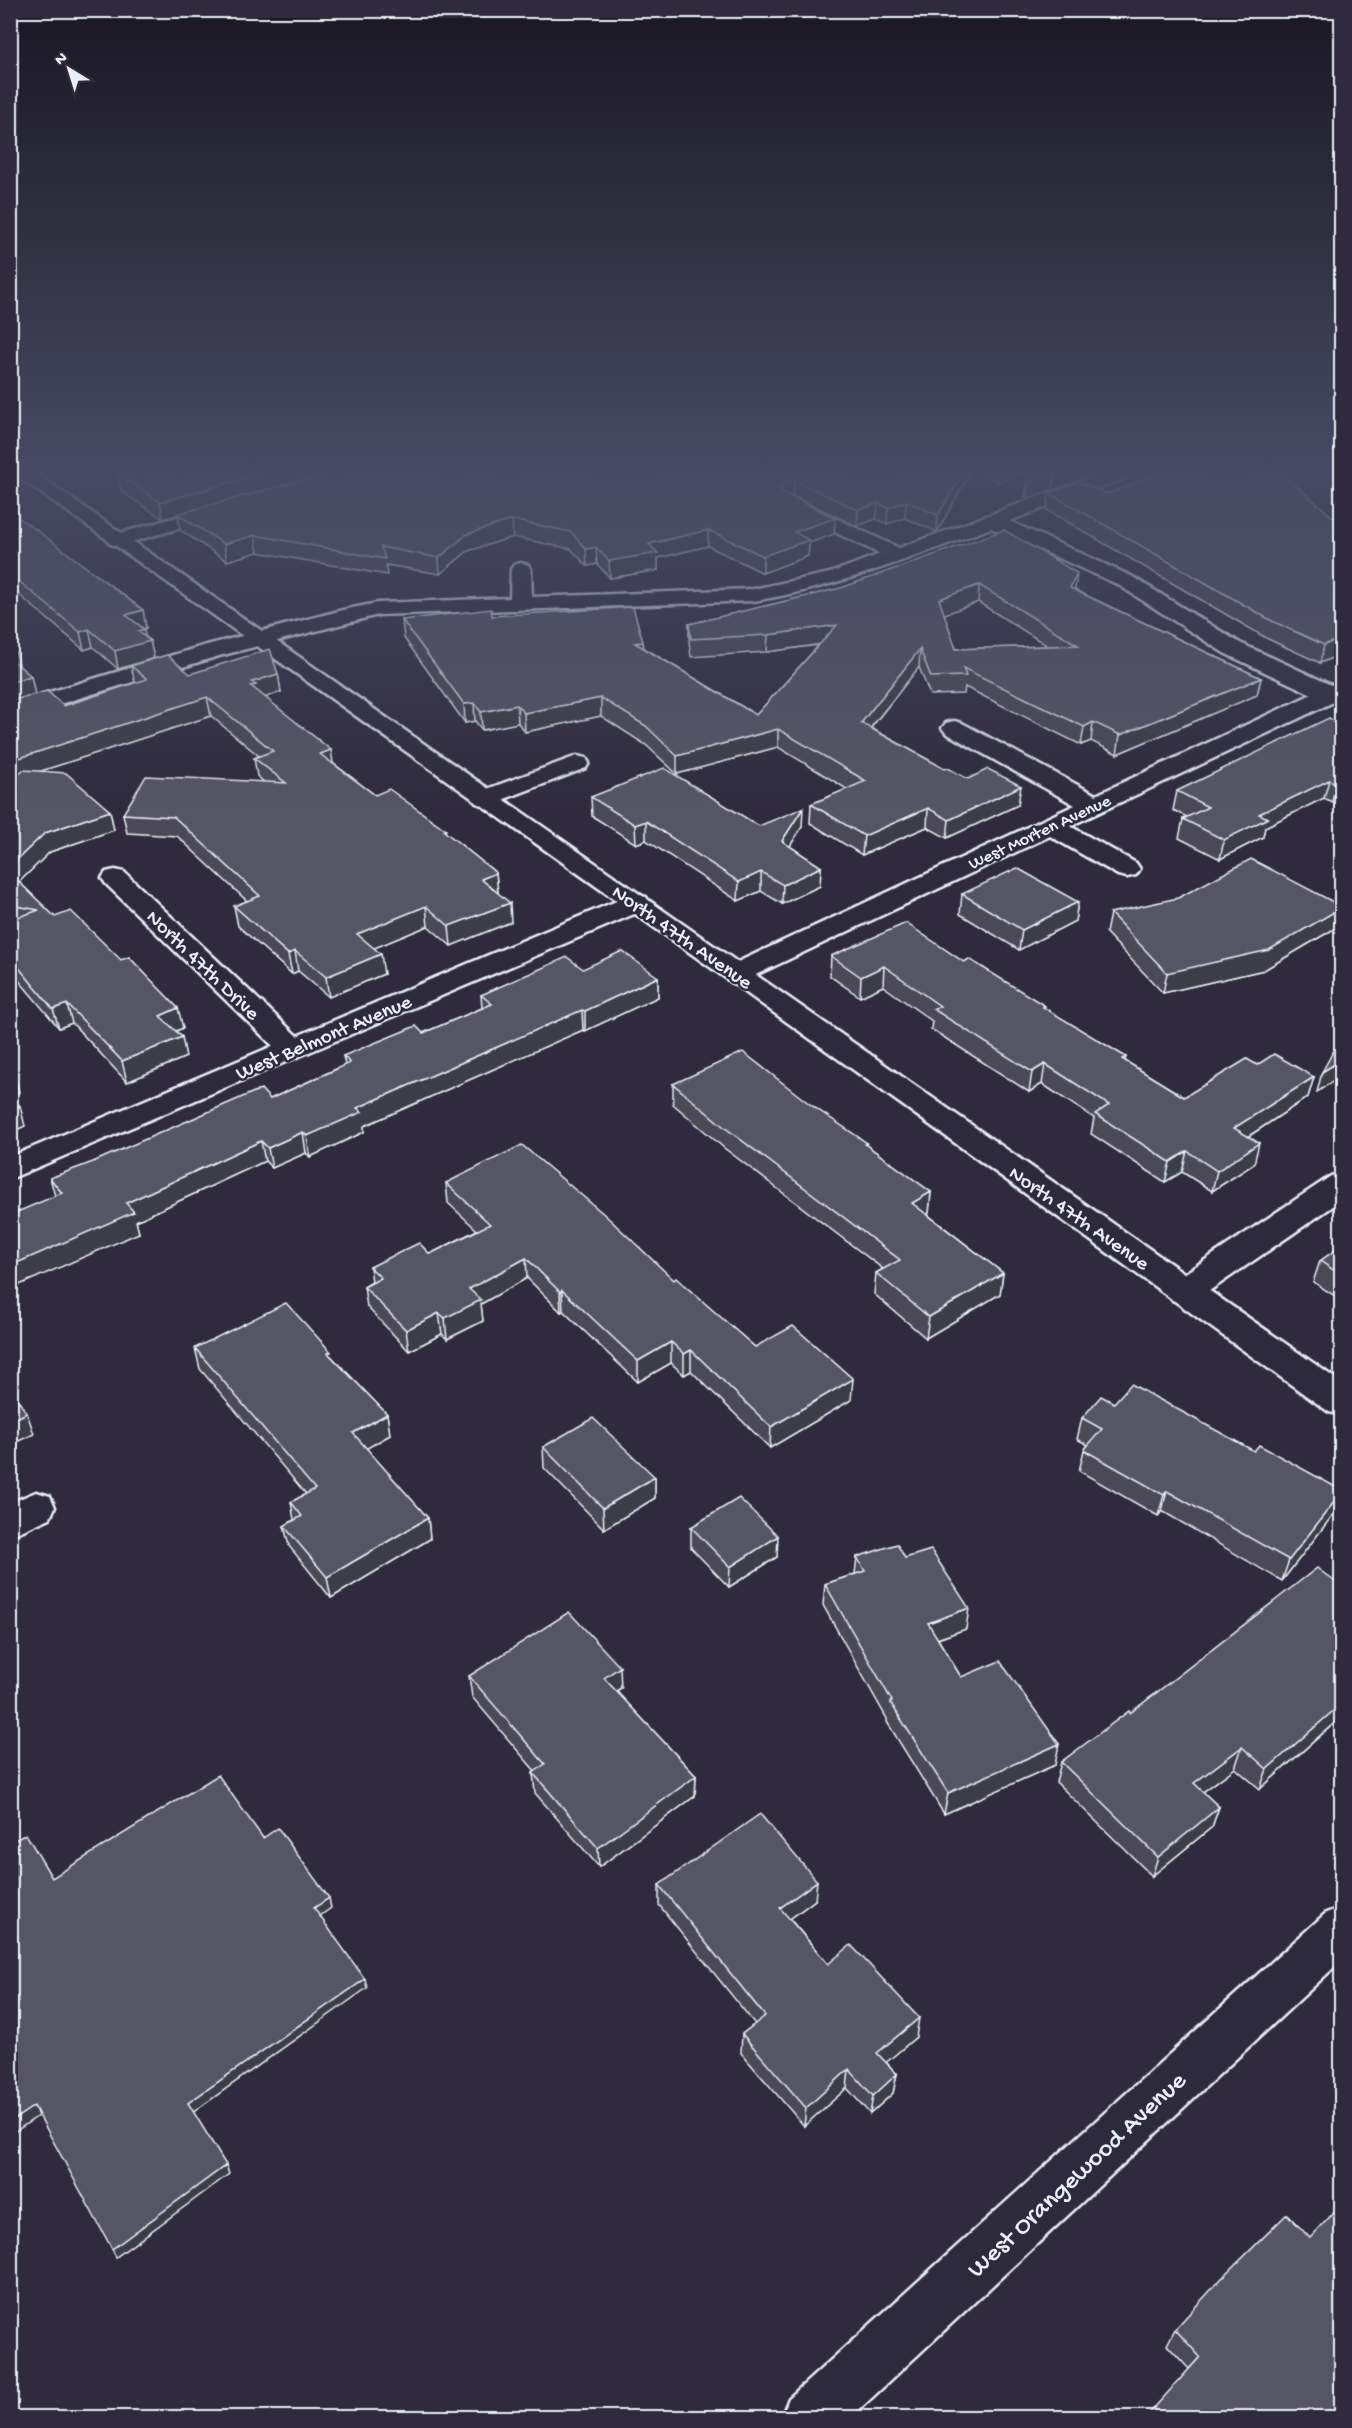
<svg xmlns="http://www.w3.org/2000/svg" width="1352" height="2428" viewBox="0 0 1352 2428" font-family="'Gochi Hand',sans-serif">
<rect width="100%" height="100%" fill="#2f2a3d"/>
<filter id="ink" filterUnits="userSpaceOnUse"><feTurbulence type="fractalNoise" baseFrequency=".0167" numOctaves="2"/><feDisplacementMap in="SourceGraphic" scale="12" xChannelSelector="R" yChannelSelector="G"/><feConvolveMatrix kernelMatrix="1 2 1 2 8 2 1 2 1" color-interpolation-filters="sRGB"/></filter>
<g filter="url(#ink)">
<g fill="none" stroke-linecap="round" stroke-linejoin="round">
<g stroke="#e8f1f8" stroke-width="5">
<g id="street">
<path d="M1103,473H1131L1129,477L1009,521L1131,576L1240,643L1331,685L1342,682V698L1070,826L1136,863L1140,869L1136,875L1127,877L1118,875L1050,836L747,979L737,982L727,979L723,973L727,967L1075,805L946,733L942,728L946,723L954,721L962,723L1096,795L1312,694L1224,653L1117,584L991,528C912,557 836,588 753,601L378,615L219,656L10,719V704L203,646L347,609L378,603L510,598L511,569L514,565L521,563L528,565L531,569L532,597L753,589L830,573L880,554L787,509L784,505L787,501L794,499L899,548Z"/>
<path d="M223,504L230,506L233,510L230,514L117,546L110,544L107,540L110,536Z"/>
<path d="M577,756L586,758L589,763L586,768L494,803L485,806L476,803L472,798L476,793Z"/>
<path d="M115,870L124,872L297,1036L626,897L636,895L646,897L650,903L646,909L10,1179V1157L273,1046L106,884L102,878L106,872Z"/>
<path d="M1342,1173V1200L1196,1300L1184,1303L1172,1300L1167,1291L1172,1282L1331,1176Z"/>
<path d="M36,1492L50,1496L55,1507L50,1518L10,1536V1503Z"/>
</g>
</g>
<g stroke="#e8f1f8" stroke-width="5">
<g id="secondary">
<path d="M13,473H35L1342,1383V1415L1329,1412L727,979Z"/>
<path d="M1342,1907V1960L850,2418H781L789,2398L1326,1913Z"/>
</g>
</g>
<use href="#street" fill="#2f2a3d" fill-rule="evenodd"/>
<use href="#secondary" fill="#2f2a3d" fill-rule="evenodd"/>
</g>
<g fill="#4b4957" stroke="#e8f1f8" stroke-width="1.5" fill-rule="evenodd">
<path d="M324,473L233,499L970,473L937,532L905,518L887,524L876,519L857,526L793,496L790,497L835,518L834,534L809,543L808,556L763,573L708,546L658,558V570L610,578L597,564L587,566L571,549L513,537L468,551L440,574L386,565L387,575L258,552L227,561L180,530L178,515L163,519L121,491L118,475L122,474Z"/>
<path d="M983,473H1023L998,482Z"/>
<path d="M1160,473H1263L1262,476L1341,654L1320,663L1268,639L1047,510L1049,493L1108,494Z"/>
<path d="M1027,481L1053,489L1027,499L1025,497Z"/>
<path d="M10,512L143,610L146,628L143,629L145,636L150,641L154,658L118,669L93,647L84,650L10,587Z"/>
<path d="M1004,530L1075,590L1261,678L1257,695L1117,754L1091,741L1081,745L965,687L964,694L930,695L919,667L871,728L945,769L1018,805L947,838L927,827L862,855L810,823L811,804L847,789L778,747L677,774L646,745L601,716L525,732L518,723L482,730L475,721L465,723L404,638L402,620L492,616L643,642L644,648L756,715L819,645L767,652L691,657L689,642V624L841,588ZM978,602L1048,646L956,649L944,614Z"/>
<path d="M10,648L16,653L19,666L35,694L64,706L135,683L131,666L190,674H278L281,692L265,697L333,763L375,795L446,833L496,873L498,893L511,922L451,946L428,926L374,948L384,974L329,997L298,971L292,974L238,926L234,906L247,901L177,836L127,833L123,814L264,782L257,776L254,758L259,756L211,716L41,771L110,811L114,830L50,852L19,882L55,917L183,1028L176,1031L182,1037L186,1057L127,1082L72,1023L59,1028L10,970Z"/>
<path d="M1329,718L1341,797L1332,802L1324,798L1265,827L1263,837L1220,859L1179,838L1183,819L1187,817L1173,810L1177,791Z"/>
<path d="M591,797L759,826L802,827L790,846L821,867L820,886L782,904L761,891L738,901L646,840L636,844L592,816Z"/>
<path d="M962,894L1078,902L1075,921L1019,950L960,914Z"/>
<path d="M1110,913L1339,926L1264,970L1163,993L1106,933Z"/>
<path d="M831,956L964,962L1044,1008L1126,1057L1125,1061L1184,1097L1257,1065L1314,1077L1308,1097L1248,1137L1254,1164L1212,1191L1182,1172L1165,1182L1091,1134L1094,1118L1042,1084L1029,1092L931,1029L932,1021L883,986L860,997L830,976Z"/>
<path d="M583,969L658,977V997L585,1031L583,1030L364,1126V1132L310,1157L306,1153L272,1168L265,1161L136,1221L139,1233L55,1196L50,1178L270,1099L345,1065L343,1056L423,1033L482,1008L481,995Z"/>
<path d="M673,1084L811,1105L931,1192L929,1213L927,1214L1003,1273L1000,1294L926,1338L874,1294L876,1273L883,1269L724,1148L673,1104Z"/>
<path d="M446,1183L674,1280L755,1347L851,1400L770,1448L691,1371L684,1375L671,1363L638,1382L563,1311L561,1312L527,1278L481,1304L483,1321L447,1339L442,1334L409,1351L367,1307L364,1287L372,1282L370,1267L430,1254L477,1230L448,1203Z"/>
<path d="M1341,1246V1300L1313,1282L1320,1261Z"/>
<path d="M195,1348L331,1356L387,1414L390,1435L366,1448L428,1518L430,1539L331,1598L289,1546L284,1526L294,1520L291,1502L306,1494L200,1369Z"/>
<path d="M1114,1403L1336,1511L1282,1581L1162,1511L1158,1516L1079,1471L1084,1450L1088,1445L1077,1439L1082,1418Z"/>
<path d="M543,1447L655,1477V1498L604,1529L544,1468Z"/>
<path d="M691,1527L777,1557L729,1587L691,1548Z"/>
<path d="M857,1557L905,1558L966,1629L938,1639L961,1677L1055,1765L944,1814L887,1722V1719L823,1605L825,1584L855,1574Z"/>
<path d="M469,1676L621,1688L616,1691L696,1776L695,1796L599,1867L535,1793L533,1773L535,1771L472,1697Z"/>
<path d="M1130,1713L1336,1722L1260,1789L1235,1768L1203,1792L1219,1807L1212,1827L1152,1876L1056,1782L1061,1762Z"/>
<path d="M659,1885L815,1900L790,1919L828,1964L916,2037L886,2062L897,2074L893,2093L870,2114L847,2088L804,2126L741,2053L742,2034L755,2024L659,1905Z"/>
<path d="M1310,2238L1189,2369L1167,2345L1175,2329Z"/>
</g>
<g fill="#3d3c47" stroke="#e8f1f8" stroke-width="1.5">
<path d="M265,473H324L163,519L160,502Z"/>
<path d="M963,473H970L937,532L938,515Z"/>
<path d="M999,473H1023L998,482Z"/>
<path d="M1054,473H1055L1053,489L1027,499L1029,482Z"/>
<path d="M794,480L793,496L784,498L780,488L785,482Z"/>
<path d="M906,501L905,518L887,524L888,508Z"/>
<path d="M878,503L876,519L857,526L858,510Z"/>
<path d="M835,518L834,534L809,543L808,556L763,573V556L794,532Z"/>
<path d="M512,520L513,537L468,551L440,574L439,558L467,534Z"/>
<path d="M708,530V546L658,558V570L610,578L609,561L649,544Z"/>
<path d="M255,535L258,552L227,561L224,544Z"/>
<path d="M596,547L597,564L587,566L586,549Z"/>
<path d="M1077,573L1075,590L1070,588Z"/>
<path d="M979,585L978,602L937,617L939,599Z"/>
<path d="M143,610L146,628L130,633L126,615Z"/>
<path d="M837,625L836,642L767,652L768,635Z"/>
<path d="M89,629L93,647L84,650L80,632Z"/>
<path d="M144,629L146,642L150,641L154,658L118,669L115,651L138,631Z"/>
<path d="M1341,638V654L1320,663L1324,645Z"/>
<path d="M920,649L919,667L860,741L861,723Z"/>
<path d="M16,653L21,671L10,666V655Z"/>
<path d="M278,674L281,692L258,700L251,686L252,682Z"/>
<path d="M31,676L35,694L10,702V682Z"/>
<path d="M1261,678L1257,695L1117,754L1120,735Z"/>
<path d="M207,697L211,716L10,781V761Z"/>
<path d="M601,698V716L525,732L524,713Z"/>
<path d="M474,703L475,721L465,723L464,704Z"/>
<path d="M517,705L518,723L482,730L481,712Z"/>
<path d="M1093,722L1091,741L1081,745L1084,727Z"/>
<path d="M778,729V747L677,774V756Z"/>
<path d="M331,750L334,769L320,754Z"/>
<path d="M1329,780L1324,798L1265,827L1263,837L1220,859L1224,840L1259,814Z"/>
<path d="M1341,781V797L1332,802L1336,783Z"/>
<path d="M1021,786L1018,805L947,838L949,820Z"/>
<path d="M803,808L802,827L781,860L782,841Z"/>
<path d="M928,808L927,827L862,855L864,836Z"/>
<path d="M110,811L114,830L50,852L12,889L10,883V866L45,833Z"/>
<path d="M646,821V840L636,844L635,825Z"/>
<path d="M821,867L820,886L782,904L783,885Z"/>
<path d="M761,872V891L738,901L739,882Z"/>
<path d="M496,873L498,893L481,879Z"/>
<path d="M1078,902L1075,921L1019,950L1022,930Z"/>
<path d="M510,903L511,922L451,946L449,926Z"/>
<path d="M426,906L428,926L360,954L357,934Z"/>
<path d="M1341,908V916L1339,926L1264,970L1163,993L1167,973Z"/>
<path d="M295,951L298,971L292,974L288,954Z"/>
<path d="M381,954L384,974L329,997L326,977Z"/>
<path d="M884,966L883,986L860,997L861,977Z"/>
<path d="M658,977V997L585,1031V1011Z"/>
<path d="M67,1004L72,1023L59,1028L53,1009Z"/>
<path d="M178,1008L183,1028L164,1036L160,1016Z"/>
<path d="M582,1010L583,1030L364,1126V1132L310,1157L307,1136L357,1108Z"/>
<path d="M182,1037L186,1057L127,1082L122,1061Z"/>
<path d="M1341,1060V1076L1317,1092L1322,1072Z"/>
<path d="M1045,1064L1042,1084L1029,1092L1032,1072Z"/>
<path d="M14,1072L19,1092L10,1096V1073Z"/>
<path d="M1314,1077L1308,1097L1229,1149L1234,1128Z"/>
<path d="M20,1106L25,1126L10,1133V1110Z"/>
<path d="M303,1132L306,1153L272,1168L268,1148Z"/>
<path d="M261,1141L265,1161L136,1221L139,1233L10,1289V1266L126,1203Z"/>
<path d="M1259,1143L1254,1164L1212,1191L1217,1171Z"/>
<path d="M1187,1151L1182,1172L1165,1182L1170,1162Z"/>
<path d="M931,1192L929,1213L910,1224L912,1203Z"/>
<path d="M526,1258L527,1278L481,1304L483,1321L447,1339L445,1318L469,1289Z"/>
<path d="M1003,1273L1000,1294L926,1338L929,1317Z"/>
<path d="M562,1290L563,1311L561,1312L560,1292Z"/>
<path d="M439,1313L442,1334L409,1351L406,1330Z"/>
<path d="M671,1342V1363L638,1382V1361Z"/>
<path d="M691,1350V1371L684,1375V1354Z"/>
<path d="M853,1379L851,1400L770,1448L771,1427Z"/>
<path d="M27,1413L34,1434L10,1445V1421Z"/>
<path d="M387,1414L390,1435L357,1454L353,1433Z"/>
<path d="M655,1477V1498L604,1529L603,1508Z"/>
<path d="M1167,1491L1162,1511L1158,1516L1164,1495Z"/>
<path d="M1341,1493V1496L1336,1511L1282,1581L1289,1560Z"/>
<path d="M428,1518L430,1539L331,1598L327,1577Z"/>
<path d="M778,1536L777,1557L729,1587L730,1567Z"/>
<path d="M969,1608L966,1629L925,1643L928,1623Z"/>
<path d="M620,1667L621,1688L605,1698L604,1678Z"/>
<path d="M1341,1704V1717L1260,1789L1267,1769Z"/>
<path d="M1059,1744L1055,1765L944,1814L948,1793Z"/>
<path d="M1242,1747L1235,1768L1188,1803L1194,1783Z"/>
<path d="M696,1776L695,1796L599,1867L598,1848Z"/>
<path d="M1219,1807L1212,1827L1152,1876L1158,1857Z"/>
<path d="M817,1881L815,1900L779,1927L780,1908Z"/>
<path d="M329,1898L331,1908L317,1918L314,1908Z"/>
<path d="M365,1979L367,1988L192,2113L188,2103Z"/>
<path d="M919,2018L916,2037L875,2072L877,2053Z"/>
<path d="M849,2069L847,2088L804,2126L806,2108Z"/>
<path d="M897,2074L893,2093L870,2114L873,2096Z"/>
<path d="M34,2106L38,2116L10,2135V2122Z"/>
<path d="M226,2165L229,2174L116,2257L112,2249Z"/>
</g>
<g fill="#575565" stroke="#e8f1f8" stroke-width="1.5" fill-rule="evenodd">
<path d="M123,473H265L160,502L118,475Z"/>
<path d="M329,473H963L938,515L906,501L888,508L878,503L858,510L794,480L785,482L780,488L785,494L835,518L794,532L809,540L763,556L708,530L649,544L658,553L609,561L596,547L586,549L571,532L512,520L467,534L439,558L381,547L385,559L255,535L224,544L177,514Z"/>
<path d="M1031,473H1054L1029,482L1027,481Z"/>
<path d="M1160,473H1257L1256,476H1285L1341,524V638L1324,645L1272,621L1049,493L1079,482L1108,494Z"/>
<path d="M10,512L34,528L143,610L126,615L144,629L138,631L150,641L115,651L89,629L80,632L10,574Z"/>
<path d="M1004,530L1077,573L1070,588L1261,678L1120,735L1093,722L1084,727L963,668L966,676L931,677L920,649L861,723L945,769L948,768L968,779L988,769L1021,786L949,820L928,808L864,836L811,804L866,781L778,729L677,756L646,726L601,698L524,713L517,705L481,712L474,703L464,704L402,620L491,609L492,616L633,607L643,642L635,643L756,715L837,625L768,635L691,639L689,624L841,588ZM979,585L1078,645L956,649L939,599Z"/>
<path d="M10,648L16,653L10,655Z"/>
<path d="M270,649L278,674L252,682L256,685L251,686L331,750L320,754L375,795L389,789L446,830L444,831L496,873L481,879L510,903L449,926L426,906L357,934L381,954L326,977L295,951L288,954L234,906L260,896L174,817L123,814L146,776L286,783L254,758L273,751L207,697L10,761V701L47,691L64,706L147,679L131,666L167,655L190,674Z"/>
<path d="M10,658L31,676L10,682Z"/>
<path d="M1329,718L1340,725L1341,723V781L1336,783L1329,780L1259,814L1268,818L1224,840L1183,819L1208,807L1177,791Z"/>
<path d="M664,768L759,826L803,808L782,841L821,867L783,885L761,872L739,882L646,821L635,825L591,797Z"/>
<path d="M23,770L66,773L110,811L45,833L10,866V782Z"/>
<path d="M1251,859L1341,906V908L1269,950L1167,973L1110,913L1178,898Z"/>
<path d="M1017,868L1078,902L1022,930L962,894Z"/>
<path d="M10,873L55,917L71,911L121,960L129,957L178,1008L160,1016L182,1037L122,1061L67,1004L53,1009L10,957V920L39,910L10,905Z"/>
<path d="M906,923L964,962L969,959L1045,1006L1043,1007L1126,1057L1122,1059L1184,1097L1247,1059L1257,1065L1274,1054L1314,1077L1234,1128L1259,1143L1217,1171L1187,1151L1170,1162L1095,1114L1109,1105L1045,1064L1032,1072L933,1009L940,1006L884,966L861,977L831,956Z"/>
<path d="M622,951L658,977L585,1011L582,1010L357,1108L362,1112L307,1136L303,1132L268,1148L261,1141L126,1203L134,1212L10,1266V1215L62,1193L50,1178L93,1162L261,1089L270,1099L350,1063L343,1056L416,1026L423,1033L492,1004L481,995L567,957L583,969Z"/>
<path d="M1341,1037V1060L1322,1072Z"/>
<path d="M743,1052L811,1105L867,1143L865,1144L931,1192L912,1203L1003,1273L929,1317L876,1273L900,1260L724,1127L673,1084Z"/>
<path d="M10,1095L20,1106L10,1110Z"/>
<path d="M522,1145L605,1215L674,1280L676,1278L755,1347L793,1326L853,1379L771,1427L691,1350L684,1354L671,1342L638,1361L562,1290L560,1292L526,1258L469,1289L481,1300L445,1318L439,1313L406,1330L364,1287L381,1278L370,1267L419,1243L430,1254L490,1224L446,1183Z"/>
<path d="M1341,1246V1275L1320,1261Z"/>
<path d="M286,1303L331,1352L328,1353L387,1414L353,1433L428,1518L327,1577L284,1526L302,1516L291,1502L315,1489L195,1348Z"/>
<path d="M1131,1384L1254,1451L1259,1445L1341,1490V1493L1289,1560L1167,1491L1164,1495L1084,1450L1102,1429L1082,1418L1101,1396L1114,1403Z"/>
<path d="M10,1389L27,1413L10,1421Z"/>
<path d="M593,1418L655,1477L603,1508L543,1447Z"/>
<path d="M739,1498L778,1536L730,1567L691,1527Z"/>
<path d="M897,1544L905,1558L931,1550L969,1608L928,1623L961,1677L1000,1661L1059,1744L948,1793L890,1702L892,1701L825,1584L865,1571L857,1557Z"/>
<path d="M1317,1568L1338,1584L1341,1581V1704L1267,1769L1242,1747L1194,1783L1219,1807L1158,1857L1061,1762L1129,1711L1130,1713Z"/>
<path d="M569,1612L620,1667L604,1678L696,1776L598,1848L533,1773L545,1764L469,1676Z"/>
<path d="M218,1775L263,1838L278,1828L329,1898L314,1908L365,1979L188,2103L226,2165L112,2249L34,2106L10,2122V1843L26,1834L52,1878Z"/>
<path d="M760,1814L817,1881L780,1908L828,1964L851,1945L919,2018L877,2053L897,2074L873,2096L849,2069L806,2108L742,2034L765,2016L659,1885Z"/>
<path d="M1341,2205V2418H1145L1200,2357L1175,2329L1220,2280L1287,2214L1310,2238Z"/>
</g>
</g>
<linearGradient id="sky" x2="0" y2="1"><stop stop-color="#1a1722"/><stop offset="0.58" stop-color="#474a62"/><stop offset="1" stop-color="#474a62" stop-opacity="0"/></linearGradient>
<rect width="1352" height="813" fill="url(#sky)"/>
<g text-anchor="middle" stroke-width="5" stroke-linejoin="round" paint-order="stroke">
<g font-size="18" fill="#e8f1f8" stroke="#2f2a3d">
<text transform="translate(1039 831) rotate(-25)" y="6">West Morten Avenue</text>
</g>
<g font-size="21" fill="#e8f1f8" stroke="#2f2a3d">
<text transform="translate(683 936) rotate(35)" y="7">North 47th Avenue</text>
<text transform="translate(204 964) rotate(44)" y="7">North 47th Drive</text>
<text transform="translate(323 1036) rotate(-23)" y="7">West Belmont Avenue</text>
<text transform="translate(1080 1217) rotate(35)" y="7">North 47th Avenue</text>
</g>
<g font-size="26" fill="#e8f1f8" stroke="#2f2a3d">
<text transform="translate(1075 2173) rotate(-43)" y="9">West Orangewood Avenue</text>
</g>
</g>
<rect width="1352" height="2428" fill="none" stroke="#2f2a3d" stroke-width="36"/>
<rect x="18" y="18" width="1316" height="2392" fill="none" stroke="#e8f1f8" stroke-width="2" filter="url(#ink)"/>
<g transform="translate(69 69) rotate(322)" stroke="#2f2a3d" stroke-width="4.5" paint-order="stroke">
<path d="M0-4.5L10 22L0 15L-10 22Z" fill="#e8f1f8"/>
<text y="-9" font-size="16" font-weight="bold" text-anchor="middle" fill="#e8f1f8">N</text>
</g>
</svg>
